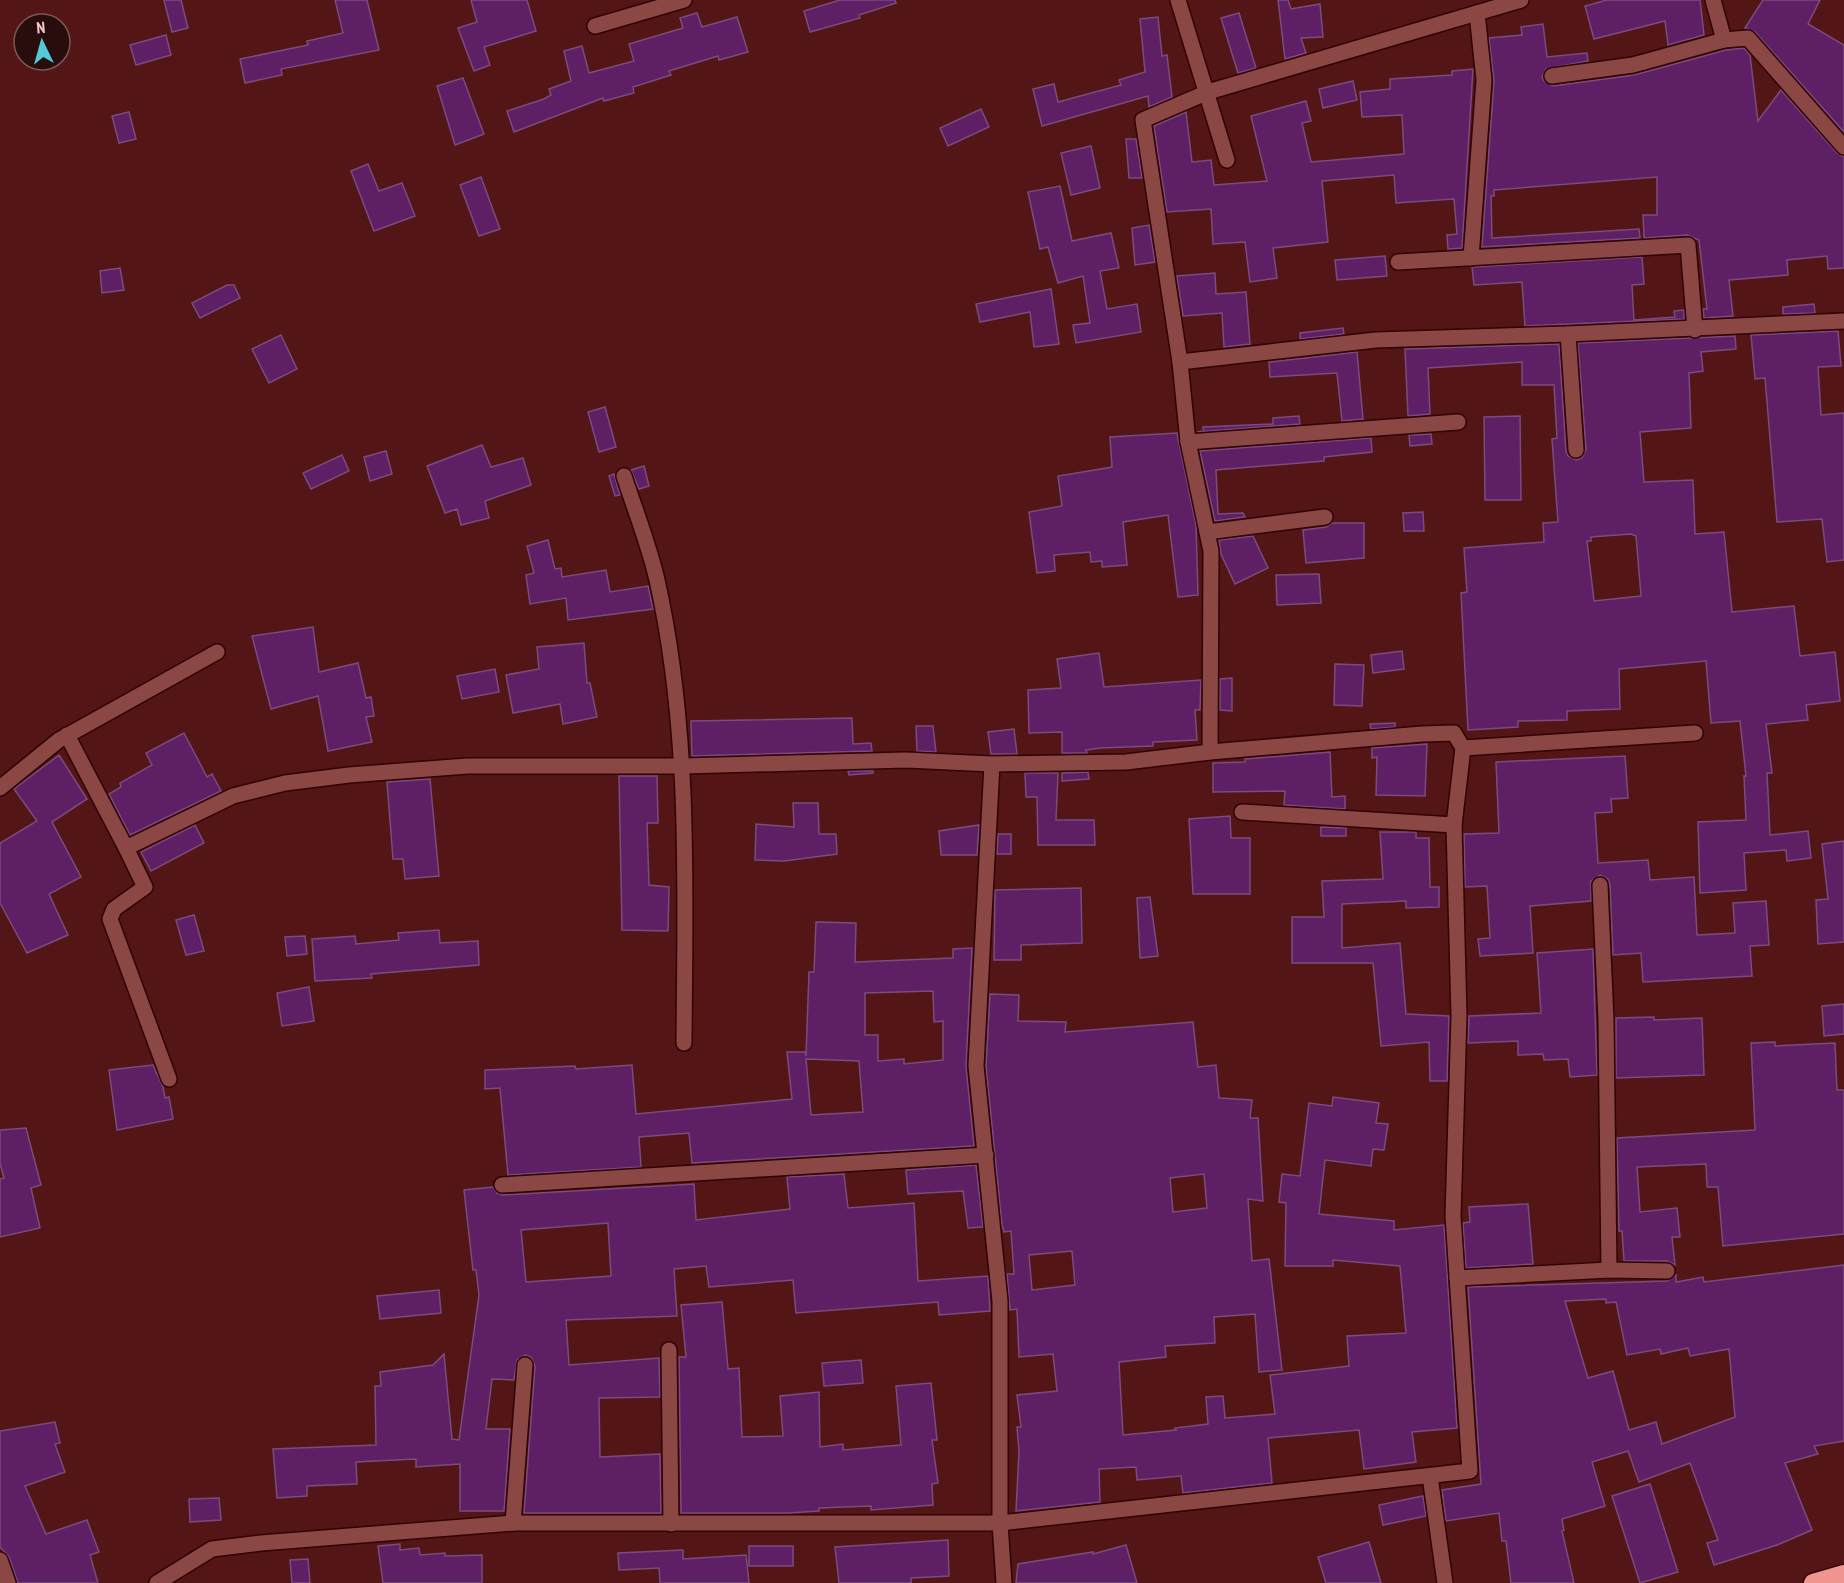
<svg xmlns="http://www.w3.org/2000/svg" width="1844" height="1583" viewBox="0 0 1844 1583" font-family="'PT Sans Narrow',sans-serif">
<rect width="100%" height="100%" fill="#541516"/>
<g fill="#5f1f65" stroke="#794c7d" stroke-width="1.5" fill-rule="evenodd">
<path d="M164,0H181L188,28L172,32Z"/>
<path d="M335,0H367L379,50L281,69L282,75L245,83L240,59L308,45L307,41L343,33Z"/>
<path d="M471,0H527L536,31L484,47L490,65L474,71L458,28L477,22Z"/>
<path d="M840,0H895L896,3L859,15L860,18L810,32L804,11Z"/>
<path d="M1278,0H1288L1291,9L1320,4L1323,37L1301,38L1306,53L1285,59Z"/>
<path d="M1607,0H1700L1704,35L1668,45L1665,21L1594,39L1585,6Z"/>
<path d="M1763,0H1820L1808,24L1844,45V132L1755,32L1745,28Z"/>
<path d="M697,13L702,27L737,17L748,52L719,60L718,56L669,71L671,75L633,87L634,93L604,101L603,98L514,132L507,111L544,99L551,95L549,89L571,81L564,51L582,46L589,73L634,61L629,44L683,28L680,18Z"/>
<path d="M1239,13L1256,68L1238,73L1221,18Z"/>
<path d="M1158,17L1162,56L1167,55L1172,97L1149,107L1148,96L1042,126L1033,89L1054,84L1058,102L1121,85L1119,80L1145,72L1140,19Z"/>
<path d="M1543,24L1547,57L1587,53L1588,61L1546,69L1542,77L1544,81L1553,86L1634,75L1726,50L1744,48L1750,55L1758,121L1781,90L1837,153L1844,157V268L1828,269L1827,256L1787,260L1788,275L1729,280L1733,316L1704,318L1703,309H1707L1699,240L1687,235L1644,238L1643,215H1657V177L1494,190V196H1491L1492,238L1639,229L1640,238L1482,247L1494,81L1489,38L1522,35L1521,27Z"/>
<path d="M166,35L171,55L136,65L130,45Z"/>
<path d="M1473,69L1462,248L1448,249L1447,235L1457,234L1454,199L1396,203L1394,175L1322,181L1328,242L1273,248L1277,278L1250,282L1245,242L1213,244L1211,209L1167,212L1154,126L1186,112L1192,162L1211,160L1214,185L1267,181L1251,116L1306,101L1311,121L1302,123L1311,162L1404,154L1402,115L1362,117L1360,92L1390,89V79L1452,75V71Z"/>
<path d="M463,78L484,134L455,145L437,86Z"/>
<path d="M1353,81L1357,100L1323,108L1319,89Z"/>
<path d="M981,109L989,127L948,146L940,128Z"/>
<path d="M129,112L136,139L119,143L112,116Z"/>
<path d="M1126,139H1136L1142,178H1129Z"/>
<path d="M1091,146L1100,188L1071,195L1061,153Z"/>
<path d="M368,164L379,191L402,183L415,216L374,231L351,171Z"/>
<path d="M481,177L500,229L479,236L460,185Z"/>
<path d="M1060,186L1072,241L1111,233L1119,268L1100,271L1107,309L1137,304L1141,332L1076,343L1073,325L1090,323L1083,276L1058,283L1048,247L1040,249L1028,192Z"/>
<path d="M1149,225L1155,262L1135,265L1132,228Z"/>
<path d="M1385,256L1387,276L1337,280L1335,260Z"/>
<path d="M1642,257L1644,284L1632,285L1634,320L1675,317L1674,311L1684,310V319L1525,326L1522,282L1474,285L1472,267Z"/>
<path d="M120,268L124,290L102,293L100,271Z"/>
<path d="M1215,273L1216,294L1246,292L1250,344L1224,347L1222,313L1183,316L1177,276Z"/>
<path d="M227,285H234L240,298L200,318L192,303Z"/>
<path d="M1051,289L1059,344L1034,347L1030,312L980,322L976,304Z"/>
<path d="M1814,304L1815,313L1783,314V307Z"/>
<path d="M1343,328L1344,334L1300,339V333Z"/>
<path d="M1838,331L1841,366L1818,367L1821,415L1844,413V560L1827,562L1822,519L1777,522L1765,378L1755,379L1751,335Z"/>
<path d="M281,335L297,369L269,383L252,349Z"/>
<path d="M1735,336L1736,349L1701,352L1703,371L1689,373L1691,428L1640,432L1644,482L1693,480L1695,534L1724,532L1732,612L1794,606L1800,656L1835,652L1840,701L1806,705L1808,720L1766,724L1772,773H1767L1770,835L1808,831L1811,858L1787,861L1786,850L1744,853L1746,890L1700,893L1698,822L1746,820L1744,776H1746L1740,721L1711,723L1706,661L1619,669L1620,709L1567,711V720L1518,721V727L1468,730L1461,593L1467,592L1464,548L1544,542L1543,523L1558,522L1552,439L1557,438L1554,385H1522V362L1428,368L1430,414L1408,416L1405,349L1559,344L1566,451L1568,456L1576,460L1582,458L1586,449L1578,343ZM1631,534L1636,536L1641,596L1594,601L1587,541H1591V537Z"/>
<path d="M1357,352L1363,419L1342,421L1337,373L1270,377L1269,362Z"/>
<path d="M605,407L616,447L599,452L588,412Z"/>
<path d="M1299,416L1300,424L1197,432L1204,431L1203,427L1273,424V418Z"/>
<path d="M1520,416L1521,500H1485L1484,417Z"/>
<path d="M1177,433L1196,525L1198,595L1178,597L1168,515L1123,522L1127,565L1102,567V561L1091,562L1090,552L1054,555L1055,571L1037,573L1029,512L1062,506L1058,476L1112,467L1110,437Z"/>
<path d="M1431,434L1432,444L1410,446L1409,435Z"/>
<path d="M1371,438L1372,452L1324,457V461L1216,470L1218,514L1243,513L1245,517L1215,521L1200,451Z"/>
<path d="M482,445L491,467L523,458L531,485L485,501L489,518L461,525L457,509L445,513L427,466Z"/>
<path d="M386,451L392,474L370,481L364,457Z"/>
<path d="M342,455L349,471L311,489L303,473Z"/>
<path d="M644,466L649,486L639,489L631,470Z"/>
<path d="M614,474L620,495L615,496L609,476Z"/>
<path d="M1423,512L1424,531H1404L1403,513Z"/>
<path d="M1332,523H1364V558L1306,563L1303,530L1326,527Z"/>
<path d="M1253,536L1268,568L1235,584L1221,554L1219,540Z"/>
<path d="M548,540L555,569L561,568L562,577L606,570L610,592L648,586L653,609L568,620L566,598L530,604L526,575L534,573L527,546Z"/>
<path d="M1319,574L1321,603L1277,605L1276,575Z"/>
<path d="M313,627L319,672L358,663L366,698L371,697L374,716L366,717L372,742L328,751L318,696L271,709L252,636Z"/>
<path d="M584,643L587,683H590L597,717L563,724L560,704L513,713L506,675L539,669L537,647Z"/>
<path d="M1402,651L1404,669L1373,673L1371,655Z"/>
<path d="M1099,653L1104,687L1201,680L1200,710H1195L1197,740L1153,742V746L1100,748L1086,750L1087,753H1062V732L1029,733L1028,690L1061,688L1057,659Z"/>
<path d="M1335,664L1364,665L1362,706L1334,705Z"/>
<path d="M495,669L499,692L462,699L457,676Z"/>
<path d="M1232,678V711L1220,710V679Z"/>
<path d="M852,718L853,744L871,743L872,751L692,756L691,721Z"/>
<path d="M1395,723V727L1371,729L1370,724Z"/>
<path d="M916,726H933L936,752L917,751Z"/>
<path d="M1014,729L1017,754H991L988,732Z"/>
<path d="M184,733L207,777L212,774L221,791L130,835L109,794L121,787L120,783L152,765L146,753Z"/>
<path d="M1427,744L1425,796L1376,795L1377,757L1372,758V748Z"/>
<path d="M1330,752L1332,797L1345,796V809L1284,805L1285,791L1213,792V763L1245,762V759Z"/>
<path d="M59,755L87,799L52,822L81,877L49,894L68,935L27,953L0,903V843L37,821L14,789Z"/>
<path d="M1625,756L1628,798L1611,799L1612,812L1595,813L1598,863L1648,860L1650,880L1694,877L1697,935L1735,933L1733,903L1766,901L1769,945L1750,946L1752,976L1643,982L1641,953L1613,955L1610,885L1608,879L1600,875L1591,881V901L1530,906L1533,953L1480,956L1478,939L1490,938L1487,886L1465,887L1464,834L1499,833L1496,762Z"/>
<path d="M848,771H873V773L849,775Z"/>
<path d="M1088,772L1089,779L1062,781V773Z"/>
<path d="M1025,773H1058L1056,820H1094L1095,845H1038L1037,797H1026Z"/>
<path d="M619,776H657L658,823H647L649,885L669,887L668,931L622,930Z"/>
<path d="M430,779L439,876L405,879L403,859H393L387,782Z"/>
<path d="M793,803H818L819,834H836L837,854L784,861L755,860L756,824L794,827Z"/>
<path d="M1230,816L1231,838H1250V894H1193L1189,819Z"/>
<path d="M195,825L204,843L151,871L141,852Z"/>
<path d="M979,825L977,855H941L939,831Z"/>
<path d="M1321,827L1346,828V836H1321Z"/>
<path d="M1380,832H1416V838H1429L1430,887H1439V907L1406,908V901L1342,904V948L1400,943L1406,1014L1449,1016L1447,1081H1430L1429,1042L1381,1046L1373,963H1292V917H1324L1322,881L1383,879Z"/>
<path d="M998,834H1011V854H997Z"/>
<path d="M1844,841V942L1818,944L1816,900L1828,899L1822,844Z"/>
<path d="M1081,888L1082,943L1021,945V960H994L995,890Z"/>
<path d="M1150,897L1158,956L1140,958L1137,898Z"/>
<path d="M194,915L204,951L186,955L176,920Z"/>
<path d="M816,922L856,923L855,962L953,958V949L972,948L966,1066L974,1146L692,1163L689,1133L639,1137L641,1167L508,1175L500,1088L485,1089V1070L575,1066L576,1069L632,1065L636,1114L792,1099L787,1052H805L806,1056L809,972H814ZM933,991L934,1022L943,1021V1060L904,1064V1059L878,1061V1035H865V993ZM806,1059L859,1061L863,1112L811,1115Z"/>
<path d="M439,930L440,943L478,941L479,965L371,974L372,978L315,981L312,939L355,936L356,944L399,940L398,933Z"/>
<path d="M305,936L307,954L287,956L285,937Z"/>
<path d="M1593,949L1597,1075L1570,1077L1568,1059L1544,1060L1543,1054L1518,1055V1041L1468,1043L1469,1016L1541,1013L1537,953Z"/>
<path d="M309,987L314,1021L282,1026L277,993Z"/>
<path d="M990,994L1019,995L1018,1021L1066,1022L1065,1032L1193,1022L1198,1067L1216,1065L1219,1098L1252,1100L1250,1118H1258L1263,1201L1248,1199L1252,1261L1269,1259L1282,1370L1259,1372L1255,1314L1214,1317L1215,1343L1165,1346L1166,1357L1119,1362L1123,1435L1176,1430L1175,1428L1208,1424L1206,1397L1223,1396L1225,1418L1275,1414L1270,1375L1349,1366L1347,1336L1406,1333L1400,1266L1333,1260V1266H1285L1286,1203L1279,1202L1282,1174L1300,1176L1309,1103L1332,1106L1333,1097L1379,1103L1376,1123L1388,1124L1384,1150L1373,1149L1371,1166L1325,1160L1319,1214L1394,1221V1230L1444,1225L1457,1428L1412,1432L1416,1462L1364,1469L1359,1430L1268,1438L1272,1483L1183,1493L1181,1476L1137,1480L1136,1467L1099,1469L1100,1502L1016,1511L1019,1451L1017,1427H1021L1017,1395L1057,1391L1053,1354L1019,1357L1017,1309L1010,1310L1007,1274H1014L1011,1231L1004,1232L1002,1225L986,1066ZM1204,1174L1207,1208L1173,1212L1170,1178ZM1072,1251L1075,1285L1032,1290L1029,1255Z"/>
<path d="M1844,1004V1034L1824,1036L1822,1006Z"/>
<path d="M1654,1017V1020L1702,1018L1704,1075L1616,1078V1018Z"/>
<path d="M1775,1042V1046L1835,1043L1837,1090H1844V1234L1723,1246L1718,1187H1707L1706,1164L1637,1167L1640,1212L1677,1208L1680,1237H1672L1675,1265L1667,1261H1624L1622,1231H1619L1617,1138L1755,1130L1751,1043Z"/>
<path d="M153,1065L163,1087L165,1098L169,1097L173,1119L117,1130L109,1070Z"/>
<path d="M26,1128L41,1185L31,1188L40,1228L0,1237V1179L4,1178L0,1163V1130Z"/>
<path d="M976,1165L983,1227L968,1228L963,1191L908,1194L906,1170Z"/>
<path d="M844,1174L848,1208L914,1203L918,1281L988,1276L990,1311L939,1315L938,1302L796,1313L793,1280L709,1287L706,1266L674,1269L677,1316L566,1320L569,1365L659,1358L660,1397L599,1398L600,1457L660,1454L661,1513H524L535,1366L531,1357L525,1355L517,1360L514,1380L492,1379L486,1429H510L504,1511H460V1464L416,1467V1459L356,1462L357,1484L307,1486V1496L277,1498L273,1449L376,1445L375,1386H381L380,1372L433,1365L444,1354L452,1439L459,1440L479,1295L476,1270H473L464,1190L493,1187L497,1193L503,1195L694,1184L696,1220L790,1209L787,1177ZM608,1223L611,1276L526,1282L521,1230Z"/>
<path d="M1528,1204L1533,1264L1466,1268L1463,1223L1470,1222L1469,1207Z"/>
<path d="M1844,1265V1441L1814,1446L1818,1454L1785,1463L1812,1530L1777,1545L1714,1565L1707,1543L1718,1540L1690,1463L1639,1482L1628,1451L1592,1462L1605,1506L1562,1519L1564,1530L1562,1531L1574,1583H1511L1506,1541H1502L1499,1513L1446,1521L1442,1490L1481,1484L1468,1287L1667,1281L1676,1275V1282L1703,1277L1704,1282ZM1606,1299V1303L1616,1302L1627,1355L1660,1349L1661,1354L1688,1348L1690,1356L1729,1349L1735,1417L1662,1444L1656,1422L1629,1430L1613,1371L1588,1378L1565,1301Z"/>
<path d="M439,1290L441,1313L380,1319L377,1296Z"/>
<path d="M722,1302L728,1369L739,1368L742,1437L783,1436L780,1396L819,1392L820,1447L843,1444V1450L901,1445L896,1386L931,1383L937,1440H932L938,1483L932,1484L933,1505L871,1510V1506L819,1508V1511L788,1513H681L679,1357H686L681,1305Z"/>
<path d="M861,1360L863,1383L824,1386L822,1363Z"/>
<path d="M55,1422L60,1443L55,1444L65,1472L25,1486L46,1534L87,1520L99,1552L90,1555L98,1583H18L9,1557L0,1547V1431Z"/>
<path d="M1650,1484L1678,1572L1640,1583L1612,1496Z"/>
<path d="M1423,1496L1426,1516L1383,1525L1379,1505Z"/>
<path d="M219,1498L221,1520L190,1522L189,1499Z"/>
<path d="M948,1540L949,1576L911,1578V1583H839L835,1547Z"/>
<path d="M1369,1542L1381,1583H1326L1318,1557Z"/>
<path d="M400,1544V1550L419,1548L420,1555L445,1553V1556L482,1555V1583H383L378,1546Z"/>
<path d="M1126,1545L1137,1583H1016L1018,1564L1093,1552V1554Z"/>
<rect x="749" y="1546" width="44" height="20"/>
<path d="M683,1550V1559L746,1555L749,1583H660L659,1568L619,1570L618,1553Z"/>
<path d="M308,1559L310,1583H292L290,1560Z"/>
</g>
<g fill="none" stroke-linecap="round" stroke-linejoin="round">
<g stroke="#310305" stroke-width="18">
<g id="street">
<path d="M1178,0L1227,160"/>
<path d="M1713,0L1724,40"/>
<path d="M595,26L684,0"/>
<path d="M1552,76L1633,65L1724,40L1748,38L1844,147"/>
<path d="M1471,258L1484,80L1477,13"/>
<path d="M1398,262L1688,245L1695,330"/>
<path d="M1180,362L1376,340L1568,334"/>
<path d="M1188,442L1458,422"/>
<path d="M1576,450L1568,334L1844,321"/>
<path d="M624,476C635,510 649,545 657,580C691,732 685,888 684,1043"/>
<path d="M1207,532L1325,517"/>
<path d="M67,735L126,848L233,796L285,783L349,775L467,766H683L906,760L992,764L1126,762L1210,752L1422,734L1454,733L1463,748L1695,733"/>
<path d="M1210,752L1211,551L1188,442L1180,362L1143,120L1208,92L1521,0"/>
<path d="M992,764L976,1066L1000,1301V1523L1004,1583"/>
<path d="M0,788L59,740L217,652"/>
<path d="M1242,812L1454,825"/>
<path d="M126,848L145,887L114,909L110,919L169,1079"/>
<path d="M1600,885L1606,1020L1609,1270"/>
<path d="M502,1185L986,1155"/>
<path d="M1457,1278L1609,1270L1667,1271"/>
<path d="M669,1350L671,1524"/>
<path d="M1430,1476L1445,1583"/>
<path d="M513,1523L525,1365"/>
<path d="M0,1560L8,1583"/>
<path d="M157,1583L212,1549L261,1543L513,1523H1000L1470,1471L1453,1216L1459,1016L1454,825L1463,748"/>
</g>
</g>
<g stroke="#310305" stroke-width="21">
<path id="highway" d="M1813,1583L1844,1574"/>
</g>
<use href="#street" stroke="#8b4744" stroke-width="15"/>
<use href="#highway" stroke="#ef948e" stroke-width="18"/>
</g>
<g transform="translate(42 42) rotate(355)"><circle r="28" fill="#280d0c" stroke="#7a5957" stroke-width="1.5"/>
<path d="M0-4.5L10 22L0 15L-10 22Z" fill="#52cbd7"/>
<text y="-9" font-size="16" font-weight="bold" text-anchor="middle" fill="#f4cbc7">N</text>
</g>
</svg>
